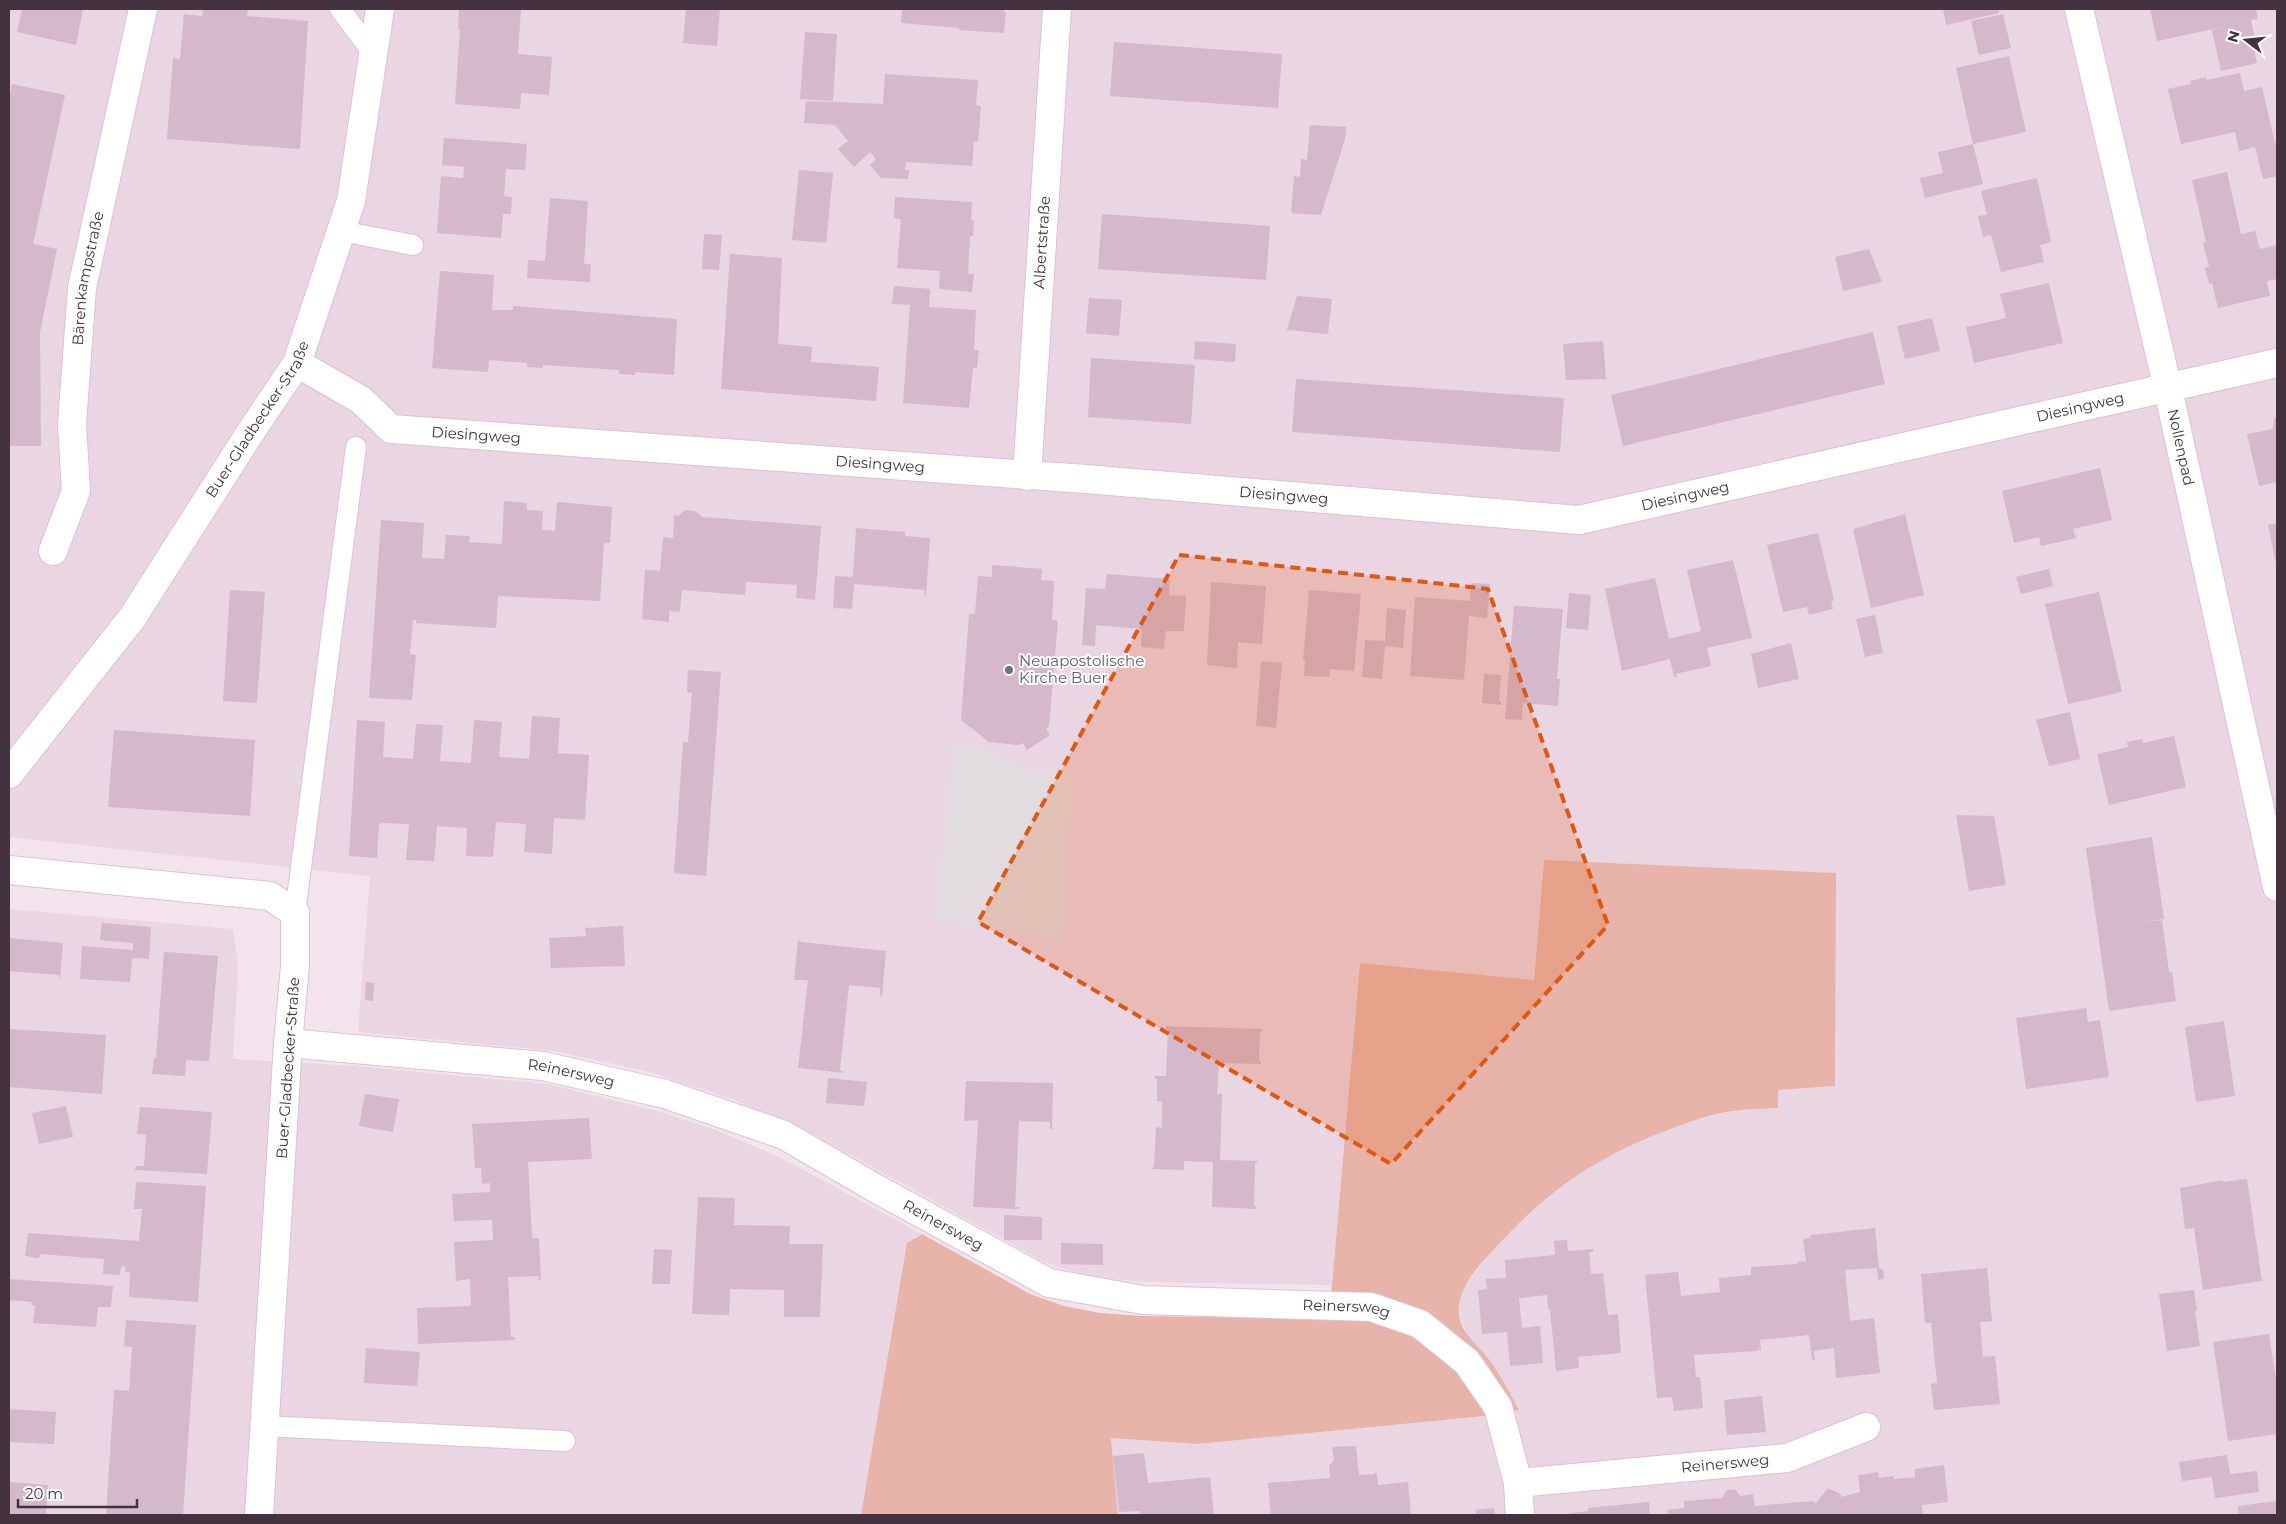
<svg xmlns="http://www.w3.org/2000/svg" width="2286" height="1524" viewBox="0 0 2286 1524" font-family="Montserrat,sans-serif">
<rect width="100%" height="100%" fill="#f2e3ec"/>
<g fill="#ead5e2">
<path d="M9,9H2277V1515H1118L1111,1438L1198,1444L1485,1416L1519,1410L1487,1356L1468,1337L1459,1316L1461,1291L1487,1256L1517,1223L1552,1192L1591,1165L1639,1141L1686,1123L1732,1111L1778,1108L1777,1090L1835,1086V873L1544,860L1534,980L1360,963L1332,1285L1145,1282L1086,1276L1044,1262L809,1132L734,1100L646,1071L554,1051L358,1032L370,876L9,837Z"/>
<path d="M9,909L233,929L238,966L233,1059L355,1066L548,1084L660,1112L716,1130L779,1157L922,1234L914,1237L861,1515H9Z"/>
</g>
<path fill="#e8b4aa" d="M1544,860L1836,873L1835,1086L1778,1090V1108C1764,1109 1748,1109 1733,1111C1711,1114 1689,1122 1668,1130C1597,1157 1549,1189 1498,1245C1480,1264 1457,1286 1459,1315C1461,1334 1478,1344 1488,1358C1500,1374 1509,1392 1519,1410L1485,1416L1198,1444L1111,1438L1118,1515H861L907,1243L922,1234L1030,1294L1064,1306L1100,1313L1141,1316L1327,1319L1332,1285L1360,963L1534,980Z"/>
<path fill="#e2dce0" d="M953,746L983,747L1028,771L1074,773L1062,937L935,920Z"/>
<g fill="#d4b8cb">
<path d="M22,9H83L76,45L17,32Z"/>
<path d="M203,9H248L247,16L308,21L300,149L167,139L173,58L180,59L184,14L202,16Z"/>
<path d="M459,9H521L518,54L552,57L549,95L521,93L520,109L455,104L460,29H458Z"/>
<path d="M686,9H720L717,46L683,43Z"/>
<path d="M902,9H1004V12H1006L1004,33L959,30V28L901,23Z"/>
<path d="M1943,9H1998L1999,13L1946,25Z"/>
<path d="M2150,9H2256L2258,19L2251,20L2256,44L2253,45L2257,63L2221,71L2212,30L2223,27L2157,41Z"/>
<path d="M2003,14L2011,48L1979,55L1971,21Z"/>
<path d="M805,32L837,34L833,101L800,99Z"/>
<path d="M1114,42L1282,54L1278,108L1110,96Z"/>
<path d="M2009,56L2026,132L1973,144L1956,68Z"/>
<path d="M2240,73L2244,91L2262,87L2275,143L2277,142V176L2263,179L2255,147L2239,151L2235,132L2181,144L2168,89L2191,84L2190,81L2206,77L2207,80Z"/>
<path d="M885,74L978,80L976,105L981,106L978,141H974L972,166L906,162L905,170H909L908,179L881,178L870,165L876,159L870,152L854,167L838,149L848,141L835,125L804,123L806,101L883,104Z"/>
<path d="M12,84L65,95L33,244L57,249L40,332L41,446H9V101Z"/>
<path d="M1310,125L1346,127L1345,139L1321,215L1291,213L1294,176L1300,177L1301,159L1307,160Z"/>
<path d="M444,138L527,144L525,170L506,169L504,196L512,197L511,214H503L501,238L437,233L441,176L463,178L464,167L442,165Z"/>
<path d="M1973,144L1983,184L1925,198L1920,178L1943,173L1938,152Z"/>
<path d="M799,170L833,173L826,243L792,240Z"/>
<path d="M2227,172L2241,234L2255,231L2260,249L2277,245V279L2267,281L2270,296L2218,308L2212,283L2209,284L2205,268L2209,267L2203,243L2206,242L2192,180Z"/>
<path d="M2037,178L2051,242L2040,245L2044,262L2001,272L1991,235L1983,237L1978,216L1987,215L1981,191Z"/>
<path d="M895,197L972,202L971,220L974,221L973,236H970L968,274H974L972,292L939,289L940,271L897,268L901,219L894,218Z"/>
<path d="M550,198L588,201L584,264H591L590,282L527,278L528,260L545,261Z"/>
<path d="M1102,214L1270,226L1266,280L1098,269Z"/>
<path d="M704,234L722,235L719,270L702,269Z"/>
<path d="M1869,249L1882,282L1843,291L1835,257Z"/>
<path d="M730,254L782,258L778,344L812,347L811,362L879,367L876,401L721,389Z"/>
<path d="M440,271L494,275L492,310H513V306L677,319L674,375L635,372V375L619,374V370L543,365V368L527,367V363L489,360L488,372L432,368Z"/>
<path d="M2049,283L2063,343L1974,363L1966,327L2006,318L2000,294Z"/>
<path d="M894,286L930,289L929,307L976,310L974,350H979L977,368H973L969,408L903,403L910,305L892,304Z"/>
<path d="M1297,296L1332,299L1328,334L1287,330Z"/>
<path d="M1089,298L1122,300L1119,336L1086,333Z"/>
<path d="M1932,318L1940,351L1905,359L1897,326Z"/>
<path d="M1873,332L1885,384L1623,446L1611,395Z"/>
<path d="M1195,341L1236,344L1235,362L1194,359Z"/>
<path d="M1603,341L1606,379L1566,380L1563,344Z"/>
<path d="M1091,358L1195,365L1191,424L1088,417Z"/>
<path d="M1296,379L1564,398L1560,452L1292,432Z"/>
<path d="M2277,417V482L2259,486L2247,434L2273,429L2274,418Z"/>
<path d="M2100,468L2112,520L2073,529L2076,538L2041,546L2039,537L2014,543L2002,491Z"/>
<path d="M504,501L527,503V510L543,511L542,530L555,531L557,502L612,507L610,543H604L600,601L498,596L496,628L416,623V620H413L410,654L416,655L412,700L369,698L381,520L424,523L422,558L444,559L446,535L470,536L469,542L502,544Z"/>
<path d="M685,510L695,511L702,517L821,526L815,600L796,598L797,585L746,582L745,595L682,590L680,612L669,611V622L642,619L645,570L660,571L663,537L673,538L674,515L678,516Z"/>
<path d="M1905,514L1924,595L1871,608L1853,529Z"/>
<path d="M2277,523V563H2276L2268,525Z"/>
<path d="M856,528L905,532V536L930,538L926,596L924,595L925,590L854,584L852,609L833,608L835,576L853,577Z"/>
<path d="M1818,533L1834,600L1831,601L1833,609L1809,615L1807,607L1783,612L1767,545Z"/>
<path d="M1733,560L1752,638L1707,648L1711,666L1675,674L1677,677H1674L1670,659L1622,671L1605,589L1655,578L1669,639L1701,631L1687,570Z"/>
<path d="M992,565L1042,569L1041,580L1054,581L1052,620L1058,621L1049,726L1046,729L1050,735L1027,750L1023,743L1019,745L989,742L961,720L969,614H975L978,576L992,577Z"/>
<path d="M2049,569L2053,586L2021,594L2016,577Z"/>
<path d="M1107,574L1170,579L1169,595L1186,596L1184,631H1166L1164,649L1141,647L1142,629L1096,625L1095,646L1082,645L1086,588L1105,589Z"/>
<path d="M1211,582L1266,586L1262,644L1238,642L1237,668L1207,665Z"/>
<path d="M1471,583L1490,584L1487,618L1469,616L1464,680L1410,676L1415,597L1470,601Z"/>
<path d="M230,590L265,592L257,703L223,701Z"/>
<path d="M1309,590L1361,594L1354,671L1330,669V677L1304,676L1305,660H1303Z"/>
<path d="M2099,592L2122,692L2068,704L2045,604Z"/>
<path d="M1569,593L1591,595L1588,630L1566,628Z"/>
<path d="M1514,606L1563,609L1557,679H1560L1558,706L1523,703L1522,720L1505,719Z"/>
<path d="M1387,608L1406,610L1403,648L1385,646L1382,679L1362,677L1365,640L1385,641Z"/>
<path d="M1875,615L1883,653L1865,657L1856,619Z"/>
<path d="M1791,643L1799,679L1758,688L1751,654Z"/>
<path d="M1261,661L1282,663L1276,728L1256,726Z"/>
<path d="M688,670L721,672L706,876L674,873L683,742H688L692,693L687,692Z"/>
<path d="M1484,674L1501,675L1499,701H1501V705L1482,703Z"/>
<path d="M2070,712L2080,759L2049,766L2036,720Z"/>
<path d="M532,716L560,718L558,753L589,755L585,820L554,818L552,854L524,852L526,824L496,822L493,857L466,856L467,828L437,826L434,861L406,860L409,824L379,823L377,858L349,856L357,720L385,722L383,757L413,759L416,724L443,725L440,761L471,763L474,720L502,722L499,757L529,759Z"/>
<path d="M114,730L255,740L250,816L108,807Z"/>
<path d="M2174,736L2186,787L2109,805L2097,754L2128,747L2127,742L2143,739V743Z"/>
<path d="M1956,815L1994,816L2006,885L1969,891Z"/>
<path d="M2152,837L2164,919L2139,923L2162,920L2169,972H2172L2176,1001L2109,1011L2086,848Z"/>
<path d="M102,923L151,927L149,959L132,958L130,982L80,979L82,946L133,950V943L100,940Z"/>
<path d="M623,926L625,966L551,968L549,938L586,936L585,928Z"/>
<path d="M9,938L63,943L60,979L58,975L9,971Z"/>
<path d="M798,940L801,942L886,951L882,996L880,995V988L849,985L840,1070L846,1073L798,1068L808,980H794Z"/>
<path d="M164,952L218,956L209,1061L186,1060L185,1076L152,1074L154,1058H156Z"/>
<path d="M366,982L374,983L373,1001L365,1000Z"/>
<path d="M2086,1008L2088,1022L2100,1020L2109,1077L2026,1089L2016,1018Z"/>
<path d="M2224,1021L2235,1096L2196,1102L2185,1027Z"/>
<path d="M1166,1026L1262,1029V1032H1260L1259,1061H1261V1064L1219,1063L1217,1094H1222L1220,1160L1258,1161L1255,1164L1254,1206H1256V1209L1212,1207L1213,1162L1184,1161V1170L1152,1169L1154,1166L1156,1127L1162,1128V1101H1157V1079H1155V1076H1166L1168,1029H1166Z"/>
<path d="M9,1029L106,1035L102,1094L9,1087Z"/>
<path d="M828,1078L867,1082L864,1106L826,1103Z"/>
<path d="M966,1081L1053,1083L1052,1129H1050V1122L1019,1121L1015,1207H1019V1209L973,1207L978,1120L964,1121Z"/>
<path d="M365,1094L399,1099L393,1132L359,1126Z"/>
<path d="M66,1106L73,1137L39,1144L32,1113Z"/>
<path d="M140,1107L212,1112L207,1174L135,1170L136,1166H144L146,1135L137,1134Z"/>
<path d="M589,1118L592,1159L528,1162L532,1238H539L541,1280H539L538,1276L508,1277L511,1337H515V1340L418,1344L417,1308L471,1306L470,1279L456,1281L454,1242L493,1240L492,1220L454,1221L452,1194L490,1192V1183L482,1184L481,1168H475L472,1124Z"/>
<path d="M2247,1179L2262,1281L2203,1290L2194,1228L2185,1229L2180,1188L2223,1180V1182Z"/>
<path d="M136,1182L206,1186L198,1302L129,1297L130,1272H125L126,1267L121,1266L120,1275L103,1274L104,1259L40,1254L39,1258L25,1256L28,1233L139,1241L142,1209H134Z"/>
<path d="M698,1197L735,1198L734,1225L790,1226L789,1244H823L820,1317H784V1290L730,1289L729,1315L692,1314Z"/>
<path d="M1004,1215L1042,1217V1240H1004Z"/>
<path d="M1875,1228L1879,1269H1883L1884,1279L1878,1280L1877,1268L1845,1270L1850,1321L1874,1318L1880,1373L1836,1378L1834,1348L1814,1351L1815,1360H1812L1809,1335L1760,1340L1761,1350H1759L1758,1344V1351L1694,1355L1696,1377H1700L1703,1408L1674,1411L1672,1397L1657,1398L1645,1275L1678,1272L1681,1296L1720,1292L1719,1278L1751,1275V1267L1798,1264L1797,1262L1803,1261L1806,1263L1803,1239L1810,1238L1811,1235Z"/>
<path d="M1567,1240L1568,1251L1593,1249V1252H1589L1591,1274L1603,1273L1608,1315L1618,1314L1621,1353L1578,1357L1579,1368L1556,1371L1550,1309H1548L1547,1295L1519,1298L1522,1328L1540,1326L1543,1363L1510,1366L1507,1332L1482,1334L1478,1290L1487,1289L1486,1279L1506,1278L1505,1260L1555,1255L1554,1241Z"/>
<path d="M1061,1243L1103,1244V1265L1061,1264Z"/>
<path d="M654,1249L672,1250L670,1284H652Z"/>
<path d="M1987,1268L1992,1321L1980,1322L1983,1357L1995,1356L2000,1404L1934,1410L1931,1384L1937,1383L1931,1323H1925L1921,1274Z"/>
<path d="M9,1279L113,1286L111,1307H98L96,1327L33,1323L35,1305H31L32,1302L9,1300Z"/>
<path d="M2194,1290L2197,1311H2195L2200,1346L2167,1351L2159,1294Z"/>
<path d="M126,1320L196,1325L183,1515H106L114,1390L129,1391L132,1347L124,1346Z"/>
<path d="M2269,1334L2277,1387V1434L2228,1441L2213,1342Z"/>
<path d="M366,1348L420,1352L417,1386L364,1383Z"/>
<path d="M1762,1396L1766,1432L1727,1435L1724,1400Z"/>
<path d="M9,1409L56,1412L54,1444L9,1442Z"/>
<path d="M1356,1446L1359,1475L1375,1474L1376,1470L1378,1485L1408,1482L1411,1515H1271L1268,1483L1330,1478L1329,1466L1334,1460L1332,1447Z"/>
<path d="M1144,1453L1148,1483L1210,1477L1214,1515H1140L1139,1511L1119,1512L1113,1456Z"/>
<path d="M2227,1455L2230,1474L2257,1471L2259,1492L2215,1498L2212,1477L2182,1481L2179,1462Z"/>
<path d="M1944,1465L1948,1502L1922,1505L1923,1515H1668L1667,1510L1684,1508V1501L1723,1498L1725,1492L1730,1489L1736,1490L1740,1496L1753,1494L1755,1506L1813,1501L1816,1503L1828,1488L1841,1494V1497L1860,1492L1858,1475L1878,1472L1879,1478L1893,1476L1894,1479L1915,1477V1469Z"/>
<path d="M9,1482L48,1485L46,1515H9Z"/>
<path d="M2277,1501V1515H2239L2238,1506Z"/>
<path d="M1649,1502L1650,1515H1558L1588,1511V1508Z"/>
<path d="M1494,1508L1495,1515H1476V1510Z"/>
</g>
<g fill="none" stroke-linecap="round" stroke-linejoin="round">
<g stroke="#dcc2d2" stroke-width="22">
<g id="lane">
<path d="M340,9L373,53"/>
<path d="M341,231L413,245"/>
<path d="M295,913L356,447"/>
<path d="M265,1426L565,1441"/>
</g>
</g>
<g stroke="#dcc2d2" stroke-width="30">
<g id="street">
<path id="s1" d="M2079,9L2168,389L2277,887"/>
<path id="s2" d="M297,363L361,400L391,429L1085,479L1579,520L2277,363"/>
<path id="s3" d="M1027,476L1057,9"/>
<path id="s4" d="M53,551L76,491L72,424L82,288L143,9"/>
<path id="s5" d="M9,774L132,618L250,433L297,363L351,201L380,9"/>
<path d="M9,870L270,896L295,913V966L288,1043L259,1515"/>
<path id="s6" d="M288,1043L543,1066L665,1094L784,1135L875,1188L1049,1283L1143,1300L1371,1307L1420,1324L1467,1362L1498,1407L1518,1483L1520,1515"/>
<path id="s7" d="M1518,1483L1787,1458L1866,1427"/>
</g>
</g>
<use href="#lane" stroke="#fff" stroke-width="20"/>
<use href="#street" stroke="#fff" stroke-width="28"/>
</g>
<path fill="#e0570e" fill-opacity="0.2" stroke="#e0570e" stroke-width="4" stroke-dasharray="10 6" stroke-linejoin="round" d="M1179,555L1488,589L1608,925L1391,1164L978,922Z"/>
<circle fill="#6b7280" stroke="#fff" stroke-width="2" cx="1009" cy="670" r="5"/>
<g text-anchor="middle" stroke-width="4" stroke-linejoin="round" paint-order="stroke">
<g font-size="15" fill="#44333e" stroke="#fff">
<text dy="5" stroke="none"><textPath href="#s3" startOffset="234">Albertstraße</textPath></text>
<text dy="5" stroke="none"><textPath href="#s4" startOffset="278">Bärenkampstraße</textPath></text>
<text dy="5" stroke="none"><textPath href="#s2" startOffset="1821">Diesingweg</textPath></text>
<text dy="5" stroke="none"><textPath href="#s5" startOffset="434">Buer-Gladbecker-Straße</textPath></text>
<text dy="5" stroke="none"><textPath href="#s2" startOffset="201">Diesingweg</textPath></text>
<text dy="5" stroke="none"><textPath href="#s1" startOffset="450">Nollenpad</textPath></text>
<text dy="5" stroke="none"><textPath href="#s2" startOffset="606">Diesingweg</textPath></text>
<text dy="5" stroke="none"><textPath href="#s2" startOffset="1011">Diesingweg</textPath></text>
<text dy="5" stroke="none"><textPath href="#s2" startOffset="1416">Diesingweg</textPath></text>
<text transform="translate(288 1068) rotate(-86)" y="5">Buer-Gladbecker-Straße</text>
<text dy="5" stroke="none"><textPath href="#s6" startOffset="285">Reinersweg</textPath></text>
<text dy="5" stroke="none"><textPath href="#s6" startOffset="690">Reinersweg</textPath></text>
<text dy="5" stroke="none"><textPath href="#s6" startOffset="1110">Reinersweg</textPath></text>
<text dy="5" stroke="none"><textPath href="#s7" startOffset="208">Reinersweg</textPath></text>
</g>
<g font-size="15" fill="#5b616d" stroke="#fff" text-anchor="start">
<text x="1019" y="666">Neuapostolische<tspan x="1019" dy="17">Kirche Buer</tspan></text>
</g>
</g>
<rect width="2286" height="1524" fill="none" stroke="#44333e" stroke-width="20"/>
<g transform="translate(2246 40) rotate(286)" stroke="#ffffff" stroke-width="4" paint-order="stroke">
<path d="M0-4L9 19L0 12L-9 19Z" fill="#44333e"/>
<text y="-8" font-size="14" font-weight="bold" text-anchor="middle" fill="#44333e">N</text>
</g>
<path d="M18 1499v8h119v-8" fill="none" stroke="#44333e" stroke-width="2.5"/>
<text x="25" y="1499" font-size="15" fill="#44333e" stroke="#ffffff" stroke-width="4" paint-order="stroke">20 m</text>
</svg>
